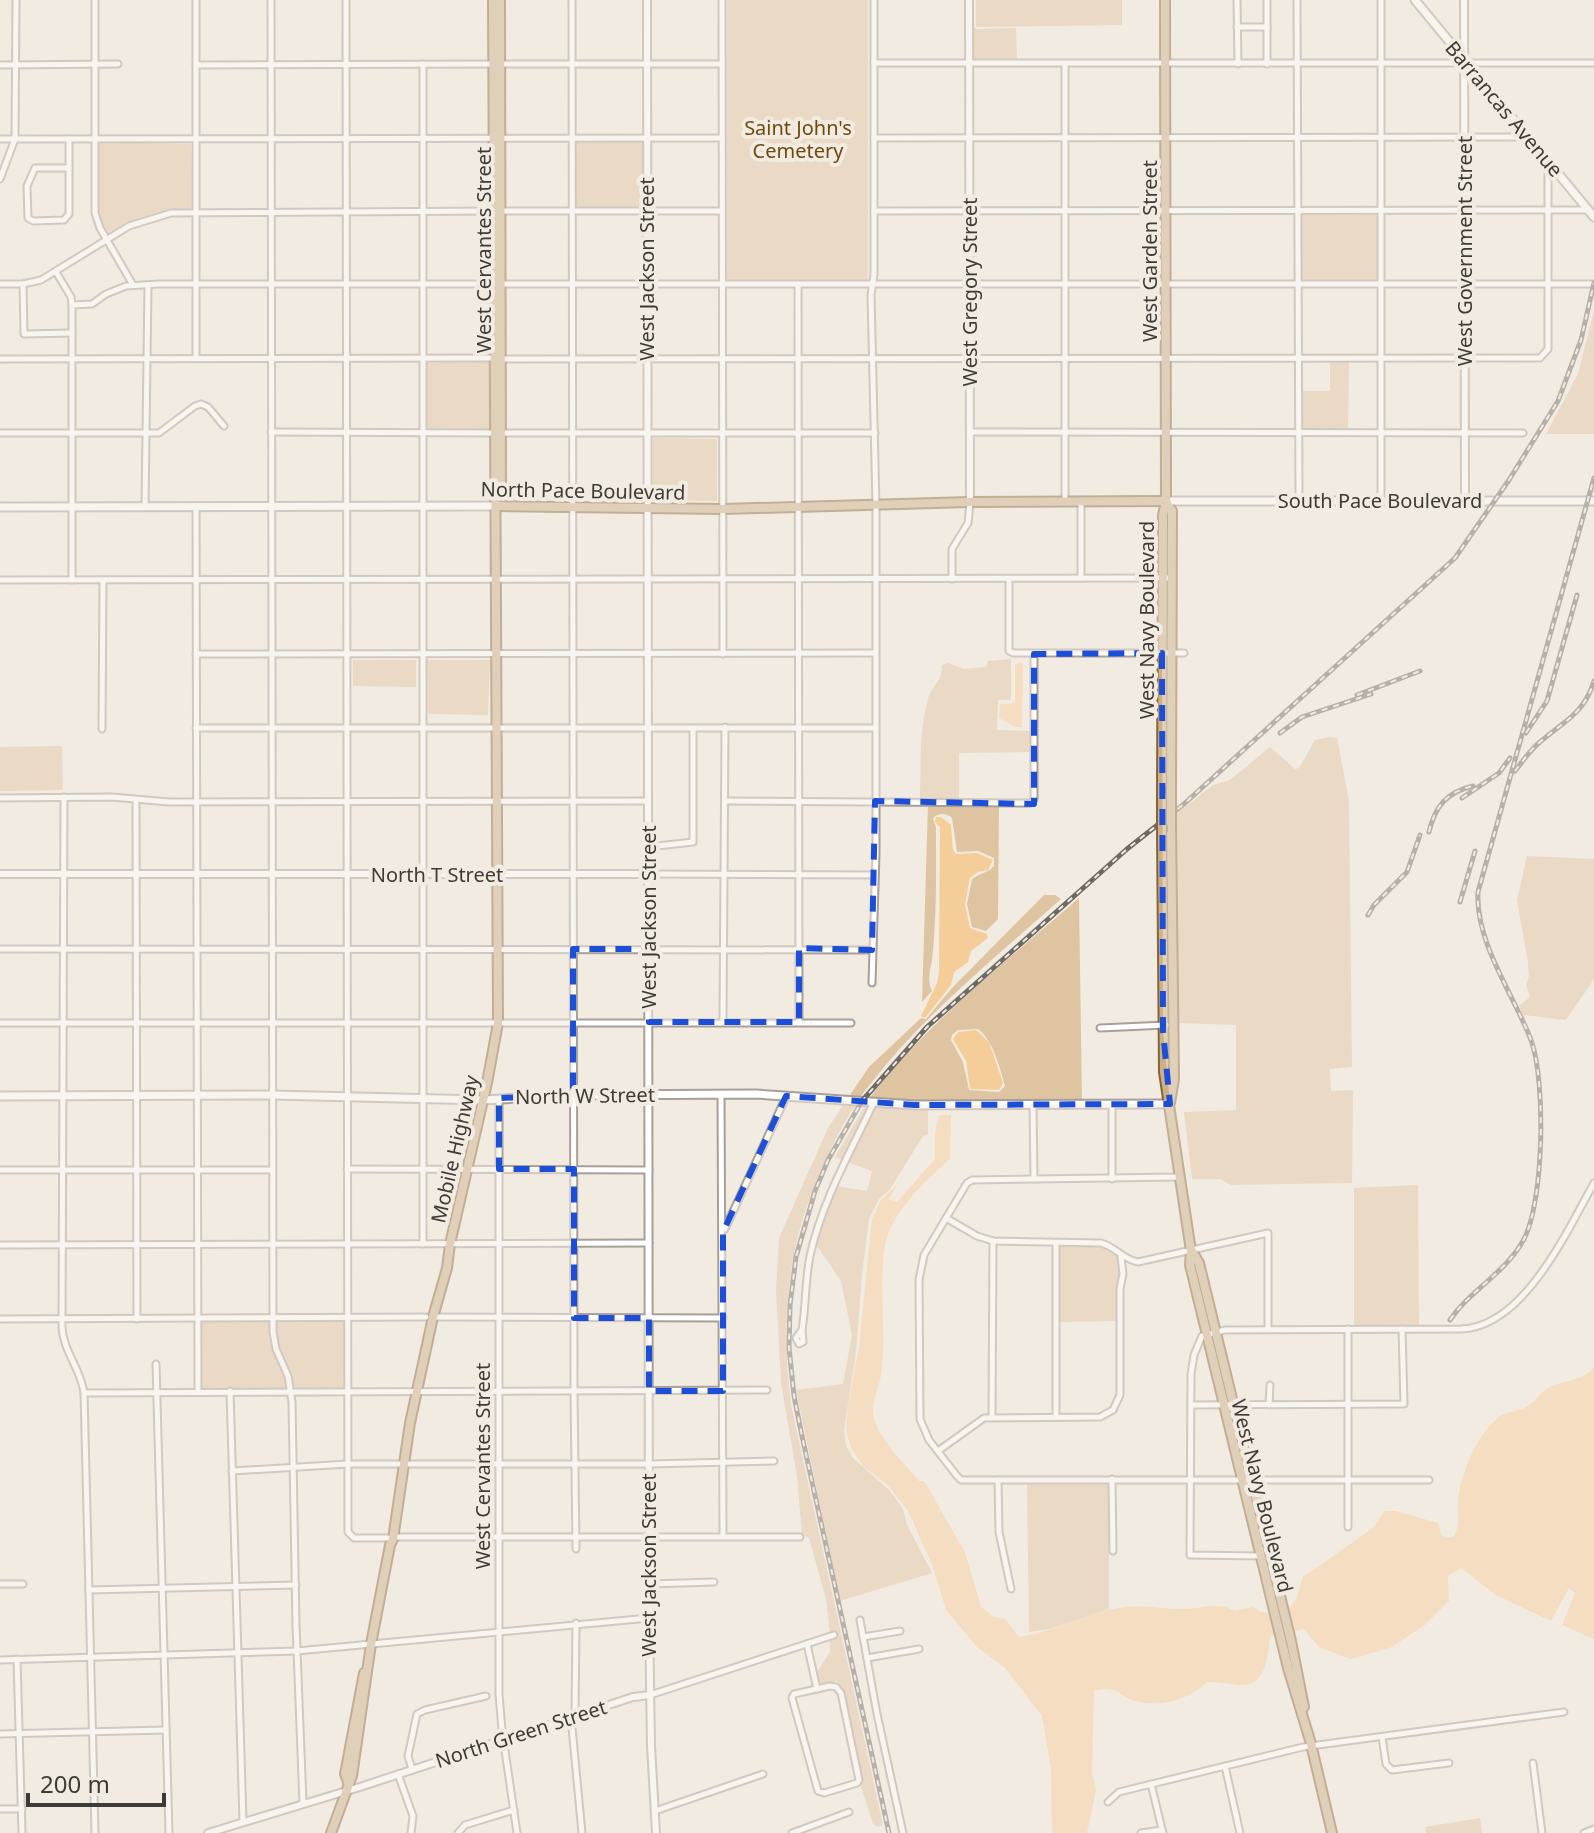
<svg xmlns="http://www.w3.org/2000/svg" width="1594" height="1833" viewBox="0 0 1594 1833" font-family="'Noto Sans',sans-serif">
<rect width="100%" height="100%" fill="#f2ebe1"/>
<g fill="#dfc4a1" fill-rule="evenodd">
<rect x="727" y="0" width="141" height="280"/>
<path d="M972,0H974V27L976,29L1016,28L1017,61H972Z"/>
<path d="M976,0H1122V25L976,27Z"/>
<path d="M574,141H644V209H575Z"/>
<path d="M98,142L191,144L193,208C160,209 136,218 107,234L98,216Z"/>
<path d="M1301,214L1378,215V281H1301Z"/>
<path d="M1594,311V434H1546L1578,374Z"/>
<path d="M1330,360H1349L1348,430H1301V391H1330Z"/>
<path d="M490,362L491,430L424,428V363Z"/>
<path d="M653,438L717,439V501L653,500Z"/>
<path d="M1011,659V700H998L997,730L1031,731V752L959,753V801L920,799C921,766 919,730 928,699C932,685 943,681 942,665L948,663L964,669L986,667L988,661Z"/>
<path d="M353,660H416V687L353,686Z"/>
<path d="M427,660H490L488,715L428,714Z"/>
<path d="M1330,737L1337,738L1349,801L1352,1067L1330,1069L1331,1091L1353,1090L1352,1183L1231,1185L1220,1179H1192L1184,1112L1236,1110V1025L1178,1023L1175,815L1213,785L1230,780L1270,747L1295,769L1299,768L1315,740Z"/>
<path d="M62,746L63,790L0,791V747Z"/>
<path d="M928,804L999,806L998,919L986,931L972,927L967,904L972,879C980,873 988,873 994,866V858L978,851L957,852L952,818C947,813 937,812 933,819L936,827C936,872 937,915 932,960C930,970 927,981 932,991L922,1002Z"/>
<path d="M1527,856L1594,859V979L1566,1020L1523,1015L1519,1006L1530,997L1526,984L1529,976L1528,963L1517,900Z"/>
<path d="M1044,895H1055L1061,899C991,961 915,1022 859,1099L848,1098L869,1067L921,1018L926,1019L952,988Z"/>
<path d="M1079,898L1082,1102H915L869,1099C923,1026 1009,959 1079,898ZM978,1029C993,1040 1000,1068 1005,1086L999,1092L969,1090L963,1062L951,1040L952,1035L958,1030Z"/>
<path d="M845,1102L856,1103C795,1205 777,1287 791,1405L883,1825L878,1827L873,1824L860,1783L861,1774L844,1693L837,1681L819,1686L817,1672L830,1652V1639L837,1636L835,1632L830,1634L826,1599L809,1538L802,1534L797,1476L781,1383L776,1289L779,1238L828,1128Z"/>
<path d="M866,1104H871L842,1160L835,1157Z"/>
<path d="M876,1105L928,1107V1134L923,1136L890,1189L879,1199L869,1219L862,1274L856,1352L844,1430L846,1446L853,1458L889,1490L903,1509L907,1525L932,1573L840,1601L796,1390L843,1384L852,1335L841,1281L816,1244L836,1186L867,1191L872,1171L847,1162Z"/>
<path d="M1418,1185L1419,1327H1354V1188Z"/>
<path d="M1058,1245L1105,1246L1119,1257C1122,1277 1117,1300 1117,1321L1059,1322Z"/>
<path d="M200,1321H270C270,1347 284,1365 288,1389H200Z"/>
<path d="M275,1321H345V1389H293C289,1365 275,1346 275,1321Z"/>
<path d="M1027,1482H1109V1609L1050,1629L1029,1632Z"/>
<path d="M1480,1818L1482,1833H1426L1425,1827Z"/>
</g>
<g fill="#f5cd99">
<path d="M1018,663H1023L1022,727H1015L999,718L1000,704L1015,703V665Z"/>
<path d="M936,817H941L951,825L953,850L956,854L977,853L993,860L988,870L978,872L970,878L965,904L970,928L987,934L988,938L971,951L968,962L954,972L951,985L925,1018L921,1016L937,983L939,973L940,827L935,822Z"/>
<path d="M976,1030L989,1042L1003,1083L999,1090L970,1089L966,1061L953,1039L958,1032Z"/>
<path d="M939,1115H951L950,1159C928,1178 903,1202 890,1229C875,1259 888,1336 881,1375C878,1392 869,1404 875,1422C884,1445 905,1464 919,1481H924L965,1552L981,1607L994,1617L1005,1619L1019,1637C1056,1632 1089,1611 1126,1607C1147,1604 1167,1610 1187,1609C1203,1608 1221,1602 1234,1611L1253,1607L1261,1612L1270,1613L1290,1607L1296,1600L1303,1577L1373,1528L1385,1511H1396L1438,1523L1441,1534L1445,1538L1453,1537C1461,1526 1457,1514 1458,1501C1460,1475 1477,1434 1498,1418C1506,1411 1517,1412 1526,1407C1534,1403 1538,1395 1545,1390C1561,1379 1580,1384 1594,1367V1639L1562,1625L1575,1593L1569,1588L1551,1621L1496,1595L1461,1568L1448,1576L1449,1601L1426,1624L1392,1647L1351,1659L1320,1648L1304,1629L1270,1636C1268,1656 1266,1687 1240,1685C1229,1684 1219,1682 1207,1682C1187,1700 1163,1708 1135,1701C1118,1697 1118,1684 1094,1691L1092,1772L1096,1790L1087,1833H1052L1051,1768L1042,1716L1005,1668L977,1647L946,1610L932,1564L908,1511L888,1485L864,1467L851,1448L846,1430L848,1405L859,1347L872,1219L881,1200L897,1185L889,1199L897,1202L935,1159V1132Z"/>
</g>
<g fill="none" stroke-linecap="round" stroke-linejoin="round">
<g stroke="#a8a098" stroke-width="9">
<g id="minor">
<path d="M95,0V213L100,228L133,285"/>
<path d="M196,0V358"/>
<path d="M271,0L273,1332L276,1349L288,1376L292,1402L296,1625L303,1803"/>
<path d="M346,0L348,1532L354,1538H388"/>
<path d="M572,0L574,1391L576,1549"/>
<path d="M722,0L723,654"/>
<path d="M1237,0L1238,64"/>
<path d="M1267,0V64"/>
<path d="M1297,0L1299,501"/>
<path d="M1381,0V502"/>
<path d="M1237,27H1267"/>
<path d="M874,63H1594"/>
<path d="M500,64H722"/>
<path d="M1065,64V502"/>
<path d="M0,65L118,64"/>
<path d="M196,65L492,64"/>
<path d="M874,138L1527,137"/>
<path d="M0,139L722,138"/>
<path d="M35,168H69V214L64,220L33,221L28,218L27,186Z"/>
<path d="M69,168V139"/>
<path d="M0,179L15,139L16,0"/>
<path d="M501,211H722"/>
<path d="M874,211L1587,210"/>
<path d="M56,272L71,297L72,305V580"/>
<path d="M0,284H23L41,280L129,226L171,213L493,211"/>
<path d="M23,284L24,334L72,333"/>
<path d="M798,284L799,1022"/>
<path d="M72,305L92,304L106,294L126,286L159,284H1594"/>
<path d="M0,359L493,358"/>
<path d="M501,359L1540,358L1548,349V162"/>
<path d="M271,432L494,433"/>
<path d="M970,432L1523,433"/>
<path d="M0,433H159L195,406L201,404L208,407L224,426"/>
<path d="M500,433H875"/>
<path d="M1081,502V578"/>
<path d="M145,506L148,285"/>
<path d="M196,506L198,1391"/>
<path d="M952,579V549L968,523L970,503"/>
<path d="M1009,579V651L1013,653H1184"/>
<path d="M0,580L1172,578"/>
<path d="M196,654L875,653"/>
<path d="M196,728H875"/>
<path d="M102,729L103,580"/>
<path d="M64,797L62,1327C63,1351 81,1369 84,1393L95,1833"/>
<path d="M0,798L112,797L169,802L648,801"/>
<path d="M136,800L137,1319"/>
<path d="M725,801L1031,803L1034,799V654"/>
<path d="M648,847L693,842V728"/>
<path d="M648,874L875,875"/>
<path d="M0,949L872,950"/>
<path d="M872,983L876,853V506L871,295L874,274V0"/>
<path d="M723,1022L725,727"/>
<path d="M0,1023H851"/>
<path d="M1100,1028L1166,1025"/>
<path d="M721,1094L723,1536"/>
<path d="M499,1099V1694L502,1730L517,1833"/>
<path d="M1033,1105L1034,1179"/>
<path d="M1112,1105V1179"/>
<path d="M347,1169L649,1170"/>
<path d="M0,1170H272"/>
<path d="M1179,1177L972,1180L967,1183L924,1255L919,1280L920,1419L929,1440L957,1476L961,1480H1429"/>
<path d="M946,1218L977,1236L993,1241L1101,1243C1116,1247 1122,1259 1138,1262L1268,1233V1329"/>
<path d="M725,1229L786,1097"/>
<path d="M1056,1243V1417"/>
<path d="M423,1244V64"/>
<path d="M0,1245L649,1243"/>
<path d="M433,1317L723,1318"/>
<path d="M0,1319L426,1317"/>
<path d="M1348,1329V1527"/>
<path d="M802,1330C806,1306 805,1281 810,1256C822,1201 850,1153 874,1102"/>
<path d="M802,1330L803,1342L799,1344L796,1338Z"/>
<path d="M156,1364L169,1833"/>
<path d="M230,1391L243,1822"/>
<path d="M84,1393L767,1390"/>
<path d="M1191,1405L1404,1404L1402,1329"/>
<path d="M1269,1405L1270,1385"/>
<path d="M992,1417L993,1241"/>
<path d="M938,1451L984,1418L1100,1417L1113,1410L1120,1395V1289L1123,1274L1121,1257"/>
<path d="M232,1471L348,1464H649L774,1461"/>
<path d="M1112,1479L1113,1551"/>
<path d="M998,1480L999,1532L1011,1589"/>
<path d="M394,1537H800"/>
<path d="M1262,1556L1190,1555L1191,1374L1194,1355L1202,1336L1225,1330L1461,1329C1524,1327 1567,1231 1594,1183"/>
<path d="M0,1584H23"/>
<path d="M649,1584L714,1582"/>
<path d="M89,1590L296,1585"/>
<path d="M860,1620L877,1714L903,1833"/>
<path d="M863,1637L900,1631"/>
<path d="M807,1644L817,1689"/>
<path d="M867,1658L919,1649"/>
<path d="M17,1659L22,1833"/>
<path d="M0,1660L297,1651L649,1618"/>
<path d="M830,1686L836,1687L841,1693L859,1780L857,1783L824,1793L818,1791L792,1698L794,1694Z"/>
<path d="M650,1695L834,1635"/>
<path d="M575,1716L576,1623"/>
<path d="M571,1717L582,1833"/>
<path d="M0,1734L166,1730"/>
<path d="M1382,1737L1386,1764L1392,1770L1449,1763"/>
<path d="M1533,1763L1542,1833"/>
<path d="M1225,1766L1240,1833"/>
<path d="M412,1769L408,1756L417,1714L425,1710L486,1696"/>
<path d="M398,1774L413,1816L411,1833"/>
<path d="M1151,1784L1163,1833"/>
<path d="M1108,1802L1119,1792L1303,1747L1564,1712"/>
<path d="M0,1809H22"/>
<path d="M655,1811L763,1774"/>
<path d="M458,1833L465,1825L514,1810"/>
<path d="M792,1833L849,1812"/>
<path d="M1141,1833L1162,1830"/>
<path d="M1584,1833L1594,1829"/>
</g>
</g>
<g stroke="#a8a098" stroke-width="10">
<g id="tertiary">
<path d="M647,0L649,1618L651,1746L656,1833"/>
<path d="M969,0L970,502"/>
<path d="M1464,0L1465,502"/>
<path d="M0,874H648"/>
<path d="M208,1833L363,1786L633,1697L650,1695"/>
</g>
</g>
<g stroke="#a8a098" stroke-width="11">
<g id="secondary">
<path d="M1415,0L1594,217"/>
<path d="M1166,501H1594"/>
<path d="M0,507L497,506"/>
<path d="M0,1096L272,1095L483,1100L573,1095L756,1094L915,1105L1170,1104"/>
</g>
</g>
<g stroke="#856538" stroke-width="12">
<g id="primary">
<path d="M497,498L501,494L500,0"/>
<path d="M1166,502L1172,511L1171,787"/>
<path d="M497,506L723,509L970,502L1166,501"/>
<path d="M1162,796L1163,515L1166,501L1165,0"/>
<path d="M1162,832L1164,1072L1191,1251L1190,1265L1288,1668L1312,1747"/>
<path d="M1170,1103L1174,1079L1171,823"/>
<path d="M1192,1251L1199,1263L1208,1300L1291,1641L1304,1707"/>
<path d="M1311,1744L1332,1833"/>
<path d="M348,1782L345,1774L364,1673"/>
<path d="M331,1833L352,1776L371,1644L390,1545L393,1539L410,1423L433,1317L447,1268L450,1244L487,1083L498,1023L493,0"/>
</g>
</g>
<use href="#minor" stroke="#fff" stroke-width="5"/>
<use href="#tertiary" stroke="#fff" stroke-width="6"/>
<use href="#secondary" stroke="#fff" stroke-width="7"/>
<use href="#primary" stroke="#cdb088" stroke-width="8"/>
<g stroke="#6d6964" stroke-width="5">
<g id="rail">
<path d="M1357,695L1420,671"/>
<path d="M1280,733L1302,717L1371,694"/>
<path d="M1526,733L1547,701L1577,595"/>
<path d="M1515,771C1523,761 1530,750 1540,742C1564,721 1584,714 1594,681"/>
<path d="M1462,798L1499,773L1510,758"/>
<path d="M1429,832C1435,806 1447,792 1473,786"/>
<path d="M1460,902L1475,851"/>
<path d="M1368,915L1374,905L1407,872L1420,835"/>
<path d="M1450,1320C1471,1289 1506,1273 1524,1239C1544,1201 1546,1081 1531,1040C1514,995 1475,942 1478,892L1594,478"/>
<path d="M889,1833L802,1436L794,1396L789,1347L790,1305L796,1257L815,1191L828,1160L862,1101L927,1027L1127,849L1184,804L1455,558L1509,480L1558,401L1581,340L1594,283"/>
</g>
</g>
<use href="#rail" stroke="#f2ebe1" stroke-width="2" stroke-dasharray="6" stroke-linecap="butt"/>
<g stroke="#856538" stroke-width="12" stroke-linecap="butt">
<g id="primary-bridge">
<path d="M1162,796V832"/>
<path d="M1171,823V787"/>
</g>
</g>
<use href="#primary-bridge" stroke="#cdb088" stroke-width="8"/>
</g>
<path d="M0 0H1594V1833H0ZM1162,653L1163,1031L1170,1104L915,1105L786,1096L723,1232V1391H649V1318H574V1169H499V1098L573,1095V949H649V1022H799V948L872,950L875,801L1034,804V654Z" fill="#f2ebe1" fill-opacity=".55" fill-rule="evenodd"/>
<path fill="none" stroke="#1d4ed8" stroke-width="6" stroke-dasharray="16 10" stroke-linejoin="round" d="M1162,653L1163,1031L1170,1104L915,1105L786,1096L723,1232V1391H649V1318H574V1169H499V1098L573,1095V949H649V1022H799V948L872,950L875,801L1034,804V654Z"/>
<g text-anchor="middle" stroke-width="8" stroke-linejoin="round" paint-order="stroke">
<g font-size="20" fill="#3e3b37" stroke="#f2ebe1">
<text transform="translate(1504 109) rotate(50)" y="7">Barrancas Avenue</text>
<text transform="translate(484 250) rotate(-90)" y="7">West Cervantes Street</text>
<text transform="translate(1150 251) rotate(-90)" y="7">West Garden Street</text>
<text transform="translate(1465 251) rotate(-90)" y="7">West Government Street</text>
<text transform="translate(647 269) rotate(-90)" y="7">West Jackson Street</text>
<text transform="translate(970 292) rotate(-90)" y="7">West Gregory Street</text>
<text transform="translate(583 491) rotate(1)" y="7">North Pace Boulevard</text>
<text x="1380" y="508">South Pace Boulevard</text>
<text transform="translate(1147 620) rotate(-90)" y="7">West Navy Boulevard</text>
<text x="437" y="882">North T Street</text>
<text transform="translate(649 917) rotate(-90)" y="7">West Jackson Street</text>
<text transform="translate(585 1096) rotate(-1)" y="7">North W Street</text>
<text transform="translate(455 1149) rotate(-77)" y="7">Mobile Highway</text>
<text transform="translate(483 1466) rotate(-90)" y="7">West Cervantes Street</text>
<text transform="translate(1262 1496) rotate(76)" y="7">West Navy Boulevard</text>
<text transform="translate(649 1565) rotate(-90)" y="7">West Jackson Street</text>
<text transform="translate(521 1734) rotate(-18)" y="7">North Green Street</text>
</g>
<g font-size="20" fill="#704a0b" stroke="#f2ebe1">
<text x="798" y="135">Saint John's<tspan x="798" dy="23">Cemetery</tspan></text>
</g>
</g>
<path d="M28 1793v12h136v-12" fill="none" stroke="#3e3b37" stroke-width="4"/>
<text x="40" y="1793" font-size="24" fill="#3e3b37" stroke="#f2ebe1" stroke-width="6" paint-order="stroke">200 m</text>
</svg>
